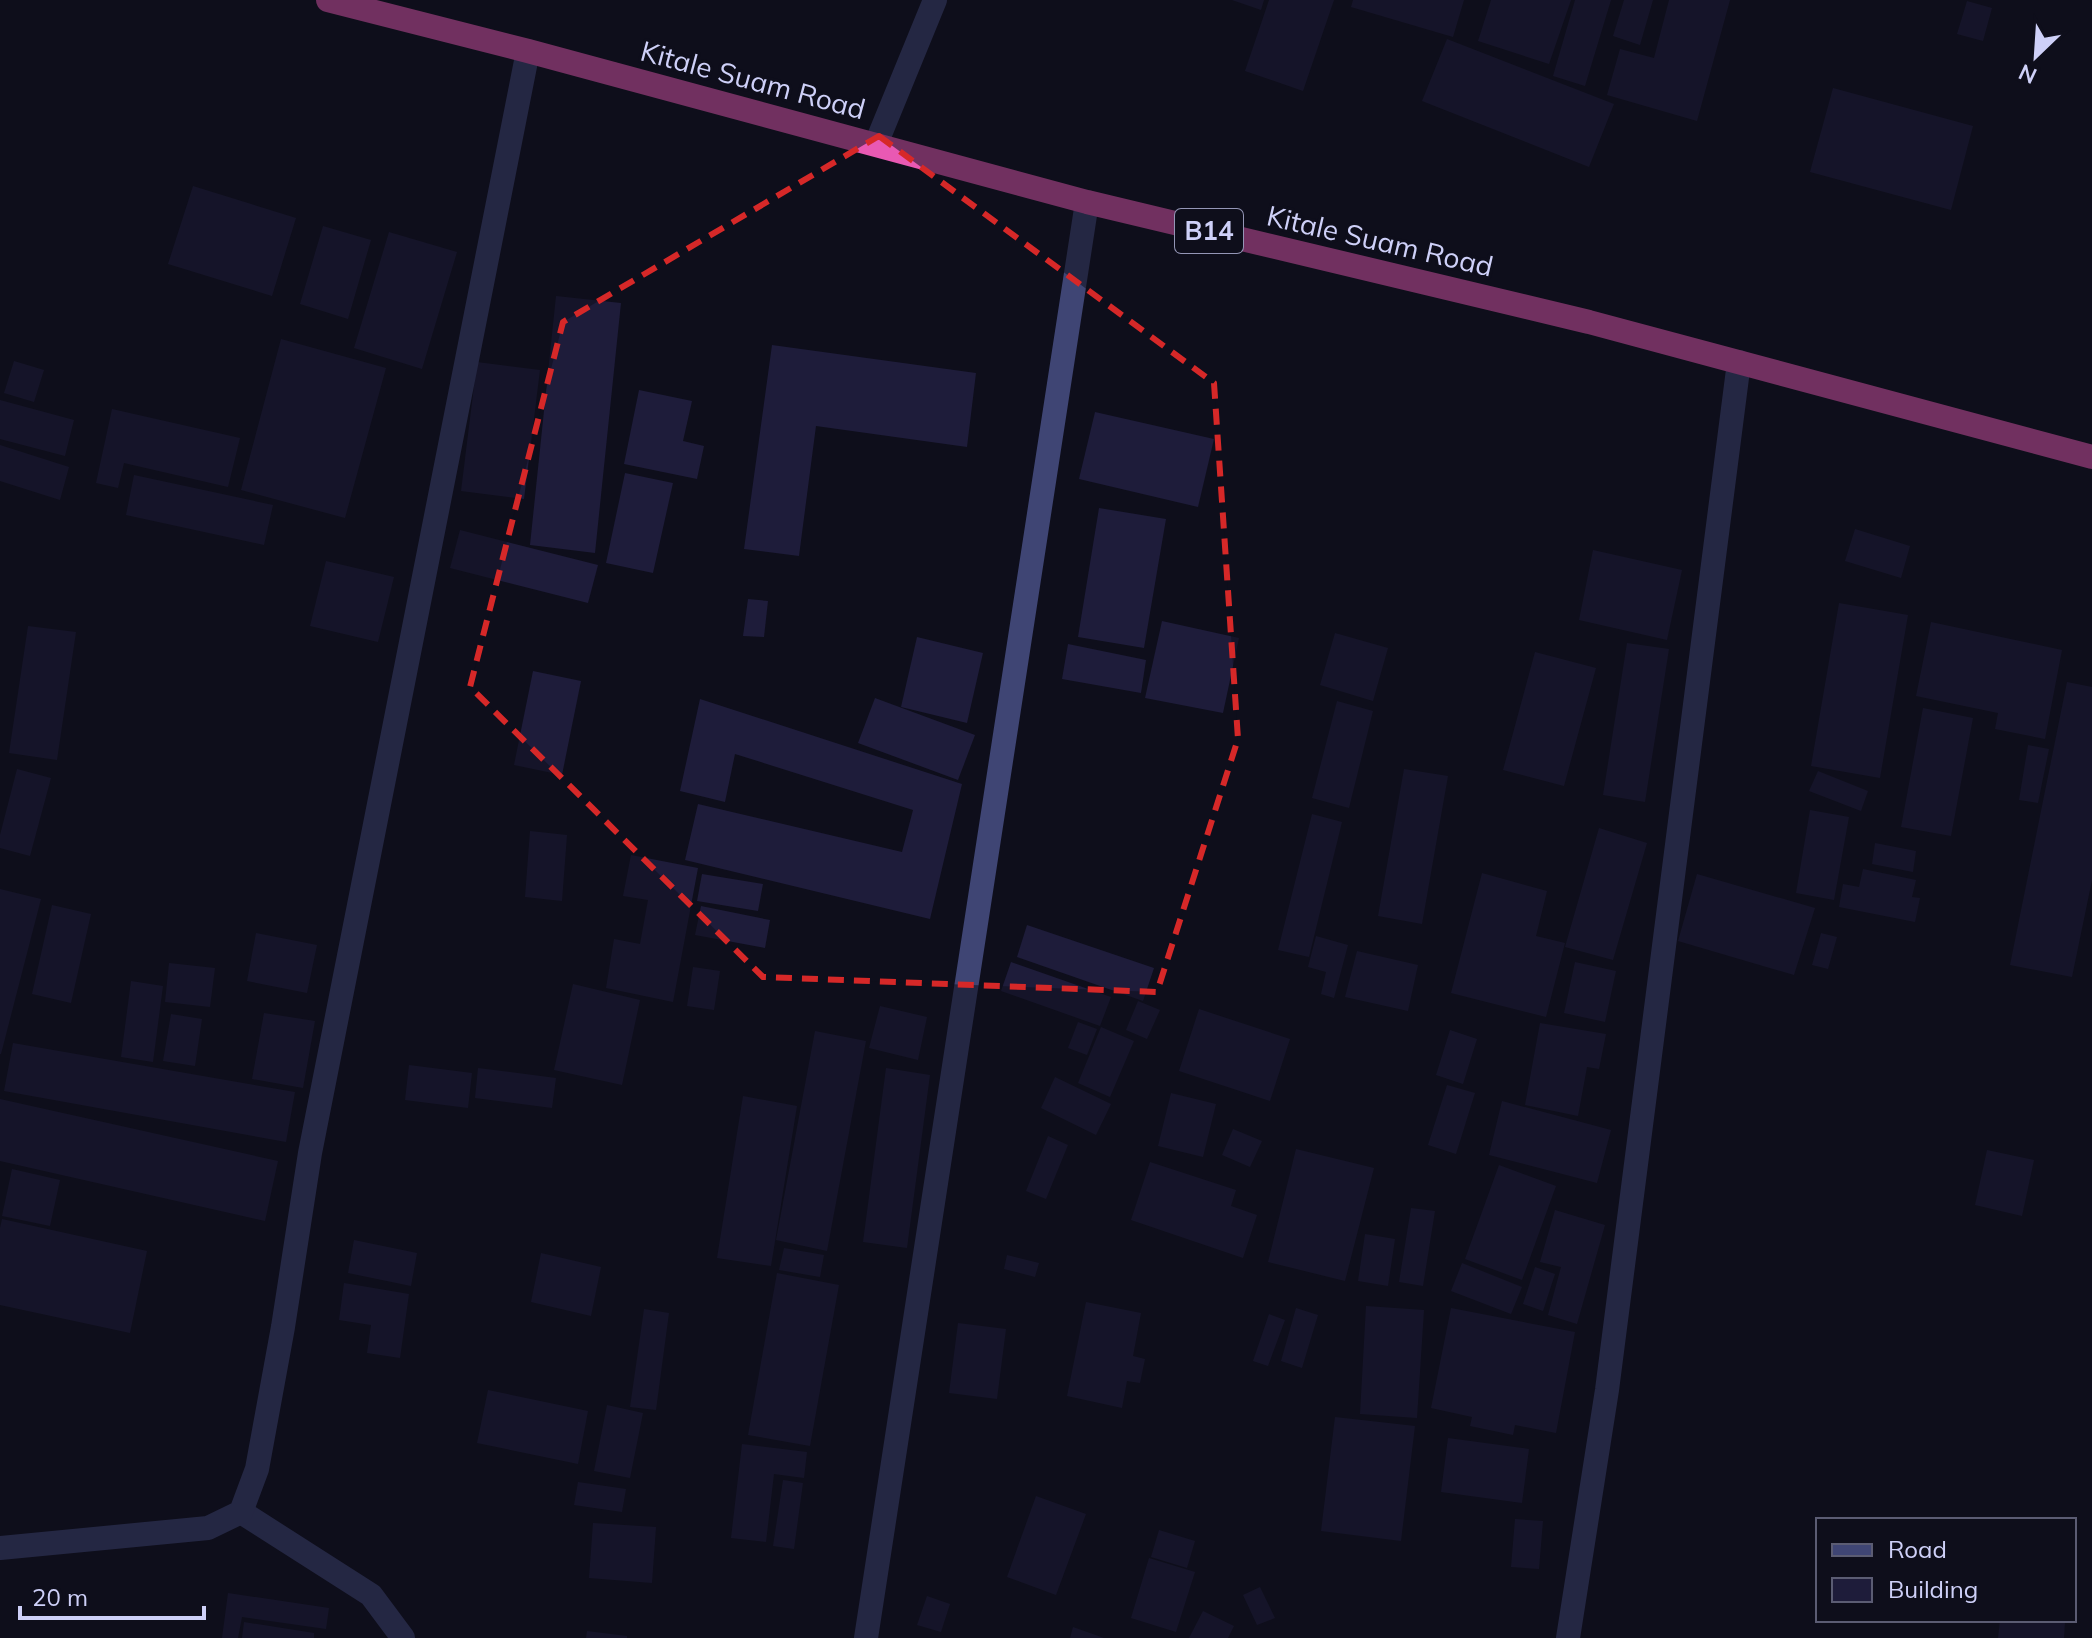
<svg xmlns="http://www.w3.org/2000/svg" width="2092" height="1638" viewBox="0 0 2092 1638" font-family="Mulish,sans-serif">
<rect width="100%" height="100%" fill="#0e0e1b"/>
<g fill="#1e1c3a">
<path d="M1232,0H1264L1261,10Z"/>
<path d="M1269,0H1334L1303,91L1245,71Z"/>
<path d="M1353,0H1464L1453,37L1351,7Z"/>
<path d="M1491,0H1571L1549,64L1478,41Z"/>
<path d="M1575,0H1611L1585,86L1553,76Z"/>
<path d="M1624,0H1653L1640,45L1613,36Z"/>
<path d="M1669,0H1730L1697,121L1607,95L1620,49L1654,58Z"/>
<path d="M1967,1L1992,8L1983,41L1957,34Z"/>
<path d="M1447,39L1614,104L1589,167L1422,101Z"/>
<path d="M1833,88L1973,126L1951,210L1810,172Z"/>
<path d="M193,186L296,218L272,296L168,264Z"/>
<path d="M323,226L371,240L348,319L300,304Z"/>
<path d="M389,232L457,252L422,369L354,348Z"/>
<path d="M556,296L621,303L595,553L530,545Z"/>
<path d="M281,339L386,368L345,518L241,490Z"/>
<path d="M772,345L976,373L967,447L816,426L799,556L744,549Z"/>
<path d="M14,361L44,370L34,402L4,393Z"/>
<path d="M477,362L540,370L524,499L461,491Z"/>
<path d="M639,390L692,401L683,441L704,446L697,479L624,464Z"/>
<path d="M0,400L74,420L65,456L0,439Z"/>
<path d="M112,409L240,438L228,487L124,463L118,488L96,483Z"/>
<path d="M1095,412L1214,439L1198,507L1079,479Z"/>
<path d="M0,445L69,467L60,500L0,481Z"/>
<path d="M625,473L673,483L653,573L606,563Z"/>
<path d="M134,475L273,505L264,545L126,515Z"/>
<path d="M1099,508L1166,519L1144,648L1078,637Z"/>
<path d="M1855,529L1910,546L1901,578L1845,561Z"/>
<path d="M460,530L598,565L588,603L450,568Z"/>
<path d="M1593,550L1682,570L1667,640L1579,620Z"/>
<path d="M326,561L394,577L378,642L310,626Z"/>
<path d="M748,599L768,601L764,637L743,636Z"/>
<path d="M1839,603L1908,615L1880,778L1811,766Z"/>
<path d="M1162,621L1239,638L1223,713L1145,698Z"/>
<path d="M1931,622L2062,650L2045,739L1995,729L1998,713L1916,696Z"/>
<path d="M28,626L76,632L57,760L9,753Z"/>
<path d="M1335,633L1388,648L1373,701L1320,685Z"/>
<path d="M917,637L983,653L967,723L901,707Z"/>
<path d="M1627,643L1669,649L1645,802L1603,795Z"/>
<path d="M1068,644L1146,660L1141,693L1062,679Z"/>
<path d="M1535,652L1596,668L1564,786L1503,770Z"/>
<path d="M533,671L581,681L562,775L514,765Z"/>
<path d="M2067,682L2092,687V880L2072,977L2010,965Z"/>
<path d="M875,698L975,735L958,780L858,743Z"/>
<path d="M700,699L962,784L930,919L685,860L698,804L902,852L913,810L735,754L725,802L680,791Z"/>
<path d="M1337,701L1373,711L1349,808L1312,798Z"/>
<path d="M1923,708L1973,718L1951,836L1901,827Z"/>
<path d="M2028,745L2049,749L2038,803L2019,800Z"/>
<path d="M17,769L51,778L30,856L0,848V835Z"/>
<path d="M1404,769L1448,776L1422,924L1378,916Z"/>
<path d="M1818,771L1868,791L1861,811L1809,791Z"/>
<path d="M1810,810L1849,817L1834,900L1796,893Z"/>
<path d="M1312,814L1342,822L1309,957L1278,950Z"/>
<path d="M1599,828L1647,843L1613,960L1565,947Z"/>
<path d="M530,831L567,835L562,901L525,897Z"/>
<path d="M1875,843L1916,851L1913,872L1872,864Z"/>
<path d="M631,855L698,868L673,1002L606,988L614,939L640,944L648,900L623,896Z"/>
<path d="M1863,869L1916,880L1912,897L1920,898L1915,922L1839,907L1843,884L1859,887Z"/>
<path d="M1482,873L1547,891L1536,936L1565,943L1546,1017L1451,993Z"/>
<path d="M702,874L763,884L758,911L697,901Z"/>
<path d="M1697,874L1815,908L1794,975L1678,941Z"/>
<path d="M0,889L41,899L1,1054H0Z"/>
<path d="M52,905L91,914L71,1003L32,994Z"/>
<path d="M701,906L770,920L765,948L695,935Z"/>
<path d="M1027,925L1154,968L1143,1001L1017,957Z"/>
<path d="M256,933L317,945L307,993L247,981Z"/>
<path d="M1821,933L1837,937L1828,969L1812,965Z"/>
<path d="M1316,936L1348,945L1334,998L1321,994L1326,972L1308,967Z"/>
<path d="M1357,951L1418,965L1408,1011L1345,997Z"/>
<path d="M1011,962L1111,997L1100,1026L1001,991Z"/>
<path d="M1575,962L1616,971L1605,1022L1564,1013Z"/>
<path d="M169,963L215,968L210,1007L165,1002Z"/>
<path d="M693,967L720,971L714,1010L687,1006Z"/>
<path d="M131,981L163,986L153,1062L121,1057Z"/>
<path d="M573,984L640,1000L622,1085L554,1070Z"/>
<path d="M1138,1001L1160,1010L1147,1039L1126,1030Z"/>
<path d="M880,1006L927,1017L918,1060L869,1048Z"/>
<path d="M1199,1009L1290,1039L1270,1101L1179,1071Z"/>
<path d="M264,1013L315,1021L303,1088L252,1079Z"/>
<path d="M171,1014L202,1019L195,1066L163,1061Z"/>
<path d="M1078,1022L1097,1029L1087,1055L1068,1048Z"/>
<path d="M1540,1023L1606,1034L1599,1069L1587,1067L1578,1116L1525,1105Z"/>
<path d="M1101,1027L1134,1041L1110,1097L1078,1083Z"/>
<path d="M1450,1030L1477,1039L1463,1084L1436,1075Z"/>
<path d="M815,1031L866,1041L827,1251L776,1240Z"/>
<path d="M13,1043L295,1092L286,1142L4,1091Z"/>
<path d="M409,1065L472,1073L468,1108L405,1100Z"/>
<path d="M478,1068L556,1078L552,1108L475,1098Z"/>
<path d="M886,1068L930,1075L907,1248L863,1242Z"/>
<path d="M1055,1077L1111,1104L1096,1135L1041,1108Z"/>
<path d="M1447,1085L1475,1093L1456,1154L1428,1145Z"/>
<path d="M1171,1093L1216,1104L1203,1157L1158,1146Z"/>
<path d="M743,1096L797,1106L771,1266L717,1258Z"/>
<path d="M0,1099L278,1161L265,1221L0,1161Z"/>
<path d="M1502,1101L1611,1130L1597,1183L1489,1155Z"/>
<path d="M1233,1129L1262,1141L1250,1167L1222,1155Z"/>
<path d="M1048,1136L1068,1145L1046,1199L1026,1191Z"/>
<path d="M1296,1149L1374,1168L1345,1281L1268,1262Z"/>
<path d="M1987,1150L2034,1160L2022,1216L1975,1205Z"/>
<path d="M1150,1162L1236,1190L1231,1206L1257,1215L1243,1258L1131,1220Z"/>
<path d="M1499,1165L1556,1186L1522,1280L1465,1259Z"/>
<path d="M12,1169L60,1180L50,1226L2,1216Z"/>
<path d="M1411,1208L1435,1211L1423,1286L1399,1282Z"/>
<path d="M1555,1210L1605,1225L1577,1324L1548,1315L1561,1267L1540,1262Z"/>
<path d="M2,1219L147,1251L130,1333L0,1305V1228Z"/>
<path d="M1365,1234L1395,1239L1388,1286L1358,1281Z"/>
<path d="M354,1240L417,1253L411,1286L348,1273Z"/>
<path d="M784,1248L824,1255L820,1277L779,1270Z"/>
<path d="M541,1253L601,1267L591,1316L531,1302Z"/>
<path d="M1007,1255L1039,1263L1035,1277L1004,1269Z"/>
<path d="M1462,1263L1522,1287L1511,1314L1451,1291Z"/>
<path d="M1535,1267L1555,1274L1543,1311L1523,1304Z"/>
<path d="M777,1273L839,1285L810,1446L748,1435Z"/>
<path d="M344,1283L409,1294L400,1358L367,1353L371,1325L339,1320Z"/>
<path d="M1086,1302L1141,1313L1133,1356L1145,1359L1140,1383L1127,1381L1122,1408L1067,1396Z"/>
<path d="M1366,1306L1424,1310L1417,1418L1360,1414Z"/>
<path d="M1296,1308L1318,1315L1302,1368L1281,1361Z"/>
<path d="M1451,1308L1575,1332L1556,1433L1515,1425L1513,1435L1470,1426L1472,1417L1431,1408Z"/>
<path d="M644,1309L669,1313L656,1410L630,1407Z"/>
<path d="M1269,1314L1285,1320L1268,1366L1253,1361Z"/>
<path d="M958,1323L1006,1329L997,1399L949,1393Z"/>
<path d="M488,1390L588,1411L578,1464L477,1443Z"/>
<path d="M607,1405L643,1413L630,1478L594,1471Z"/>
<path d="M1335,1417L1415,1426L1401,1541L1321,1531Z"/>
<path d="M1448,1438L1529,1449L1522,1503L1441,1492Z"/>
<path d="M742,1444L807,1452L804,1478L774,1474L766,1542L731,1538Z"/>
<path d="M783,1480L803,1483L794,1549L773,1546Z"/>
<path d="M578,1482L626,1489L622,1512L574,1505Z"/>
<path d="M1036,1496L1086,1514L1056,1595L1007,1577Z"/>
<path d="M1515,1519L1543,1521L1539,1569L1511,1567Z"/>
<path d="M593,1523L656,1527L652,1583L589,1578Z"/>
<path d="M1159,1530L1195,1541L1187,1568L1151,1557Z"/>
<path d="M1149,1558L1195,1572L1176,1632L1131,1618Z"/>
<path d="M1260,1587L1275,1618L1257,1625L1243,1595Z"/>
<path d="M228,1593L329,1608L326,1629L242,1617L238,1638H222Z"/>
<path d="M927,1596L950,1604L941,1632L917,1625Z"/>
<path d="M1203,1611L1234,1626L1228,1638H1189Z"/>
<path d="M2000,1620L2065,1622L2064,1638H1998Z"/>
<path d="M244,1622L314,1633V1638H242Z"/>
<path d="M1073,1627L1104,1638H1070Z"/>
<path d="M587,1631L627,1636V1638H586Z"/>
</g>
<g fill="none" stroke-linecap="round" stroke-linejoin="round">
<g stroke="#3f4574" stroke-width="24">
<path d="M876,144L935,0"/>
<path d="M241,1512L371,1595L403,1638"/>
<path d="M0,1548L208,1528L241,1512L257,1469L283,1327L310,1153L528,51"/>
<path d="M866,1638L1087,202"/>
<path d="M1568,1638L1607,1390L1739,362"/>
</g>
<path stroke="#e959b3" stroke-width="24" d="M328,0L528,51L1087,202L1589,322L2092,457"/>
</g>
<path d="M0 0H2092V1638H0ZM879,136L1214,383L1238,739L1157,992L763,977L470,687L563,322Z" fill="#0e0e1b" fill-opacity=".55" fill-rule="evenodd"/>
<path fill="none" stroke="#d62828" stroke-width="6" stroke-dasharray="16 10" stroke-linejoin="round" d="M879,136L1214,383L1238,739L1157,992L763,977L470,687L563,322Z"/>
<g text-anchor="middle" stroke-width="6" stroke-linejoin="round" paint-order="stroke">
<rect fill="#0e0e1b" stroke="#9496b6" stroke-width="2" x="1175" y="209" width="68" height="44" rx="6"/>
<g font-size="26" font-weight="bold" fill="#ced0f8">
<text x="1209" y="240">B14</text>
</g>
<g font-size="28" fill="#ced0f8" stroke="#0e0e1b">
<text transform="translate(753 80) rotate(15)" y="10">Kitale Suam Road</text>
<text transform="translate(1380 241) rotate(13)" y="10">Kitale Suam Road</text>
</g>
</g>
<rect x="1816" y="1518" width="260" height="104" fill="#0e0e1b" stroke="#5b5c73" stroke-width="2"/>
<rect x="1832" y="1544" width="40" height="12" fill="#3f4574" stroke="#5b5c73" stroke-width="2"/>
<text x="1888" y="1558" font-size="24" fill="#ced0f8">Road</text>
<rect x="1832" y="1578" width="40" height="24" fill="#1e1c3a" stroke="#5b5c73" stroke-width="2"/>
<text x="1888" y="1598" font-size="24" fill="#ced0f8">Building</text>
<g transform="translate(2036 56) rotate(205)" stroke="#0e0e1b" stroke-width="6" paint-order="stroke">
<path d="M0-6L14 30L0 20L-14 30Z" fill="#ced0f8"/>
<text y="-12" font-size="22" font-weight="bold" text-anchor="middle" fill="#ced0f8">N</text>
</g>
<path d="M20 1606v12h184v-12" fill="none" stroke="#ced0f8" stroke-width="4"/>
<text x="32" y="1606" font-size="24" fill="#ced0f8" stroke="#0e0e1b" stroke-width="6" paint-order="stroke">20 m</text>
</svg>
